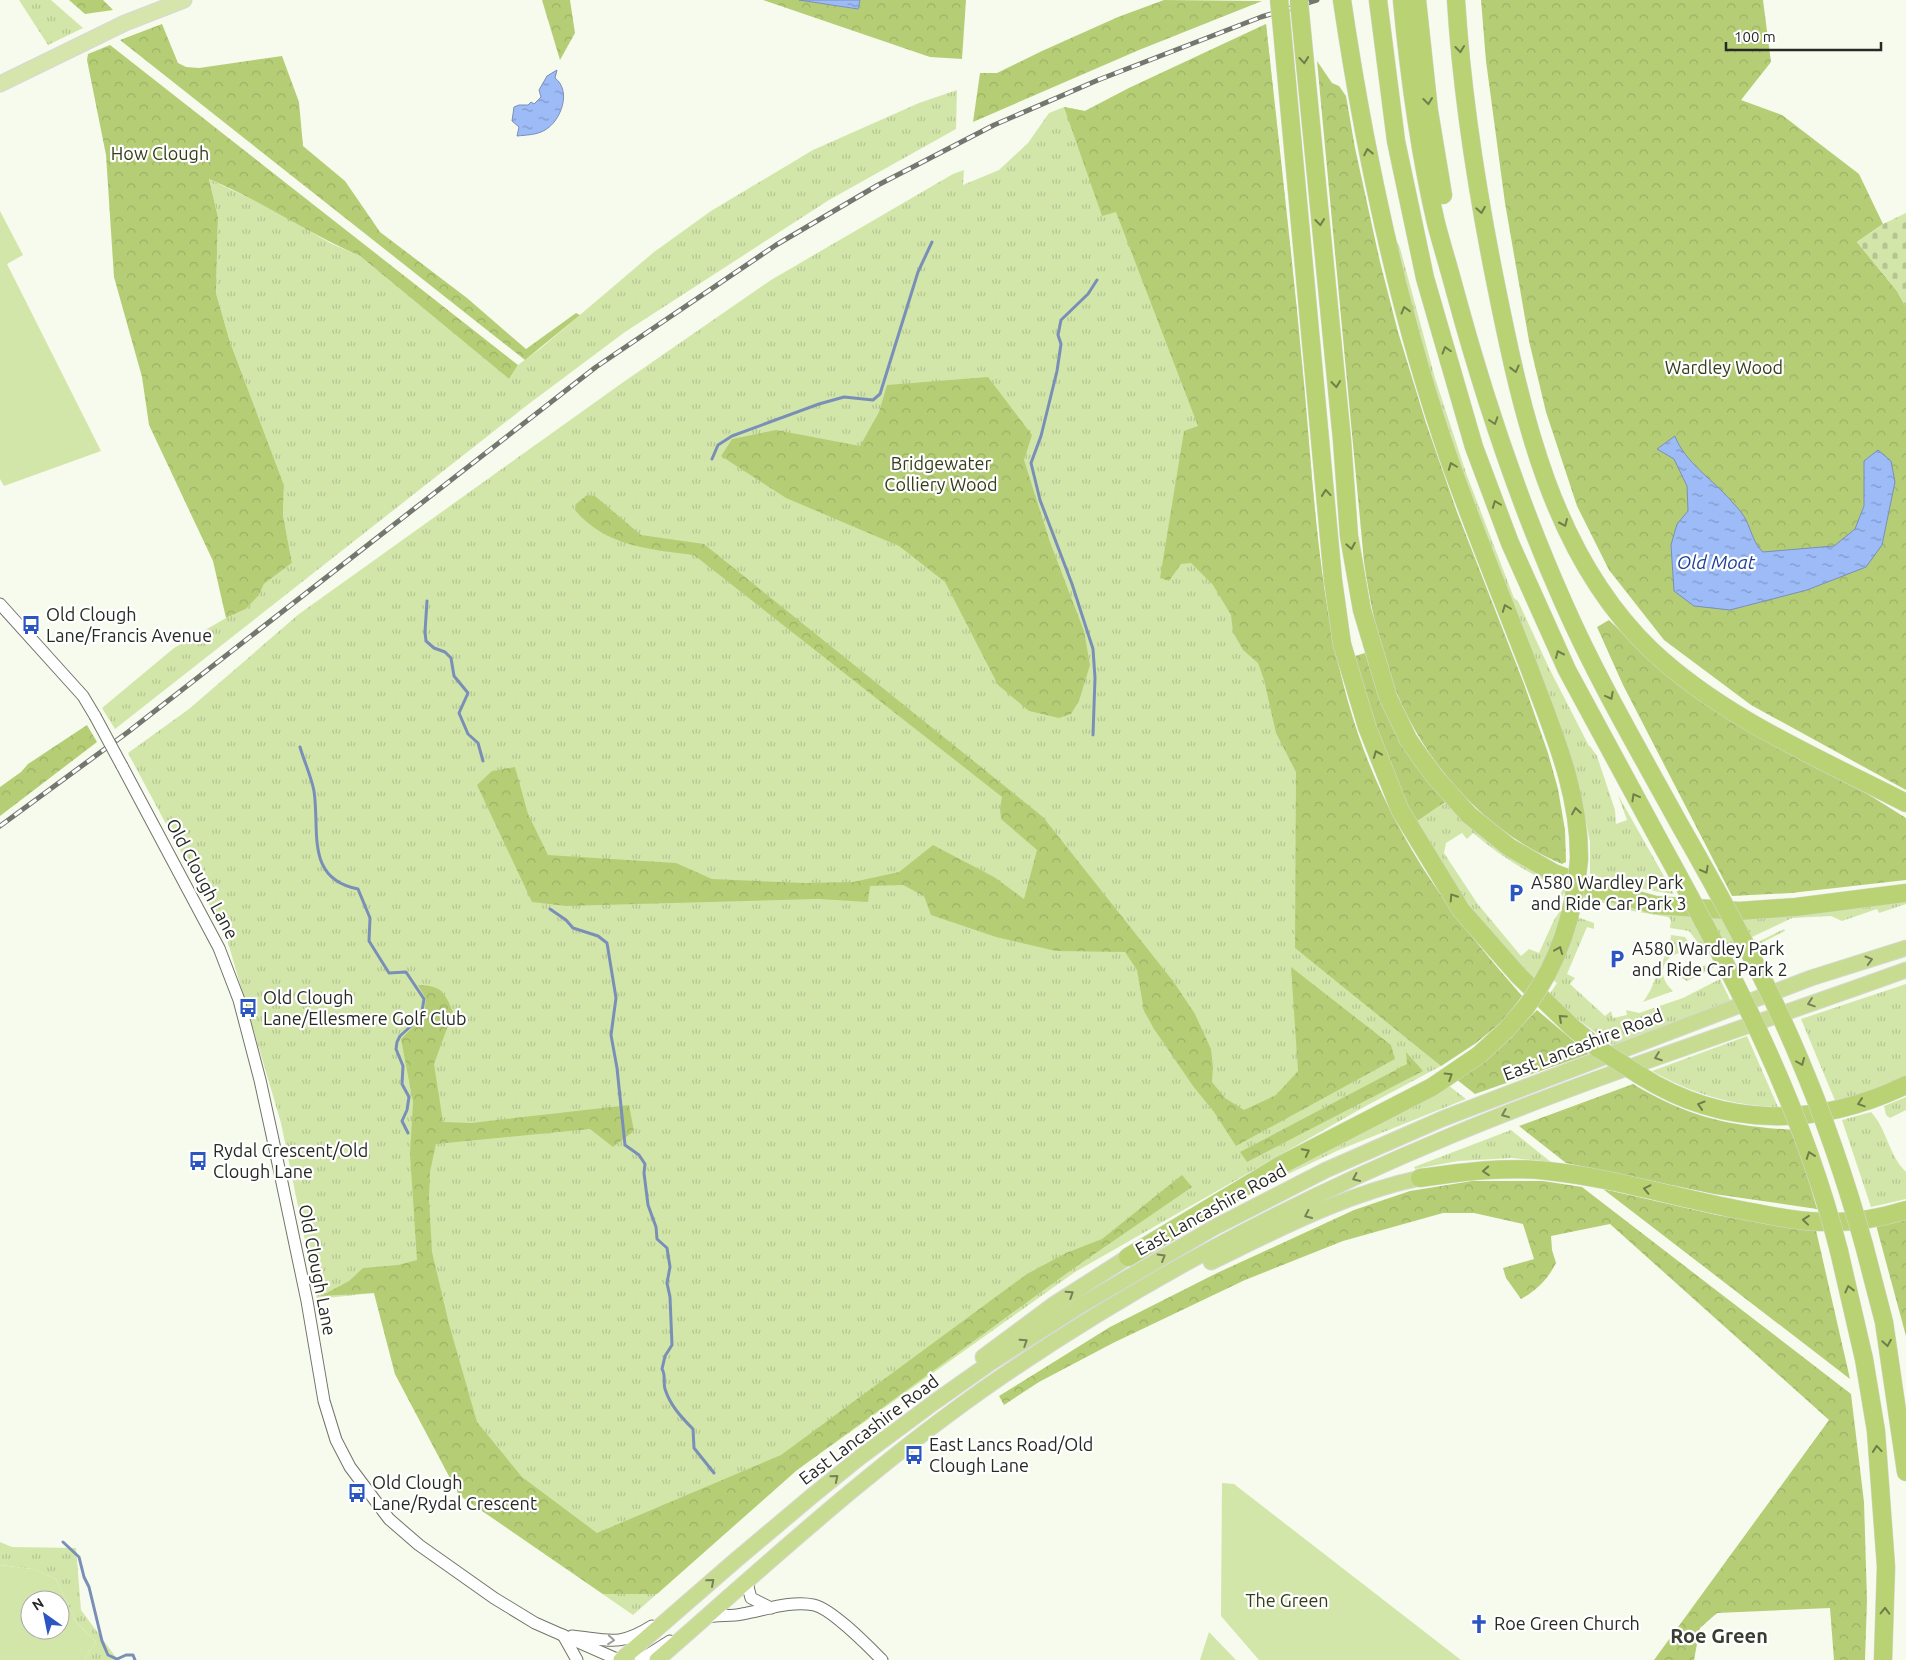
<svg xmlns="http://www.w3.org/2000/svg" width="1906" height="1660" viewBox="0 0 1906 1660" font-family="Ubuntu,sans-serif">
<defs>
<pattern id="grass-tufts" width="24" height="20" patternUnits="userSpaceOnUse" patternTransform="scale(1.25)"><rect width="24" height="20" fill="#d3e6aa"/><path d="M3 7l-1-3M5 7V3M7 7l1-3M15 17l-1-3M17 17v-4M19 17l1-3" fill="none" stroke="#b5c592"/></pattern>
<pattern id="forest-crowns" width="20" height="18" patternUnits="userSpaceOnUse" patternTransform="scale(1.25)"><rect width="20" height="18" fill="#b5ce76"/><path d="M2 6a3 3 0 1 1 6 0M12 15a3 3 0 1 1 6 0" fill="none" stroke="#9cb166"/></pattern>
<pattern id="cemetery-stones" width="16" height="16" patternUnits="userSpaceOnUse" patternTransform="scale(1.25)"><rect width="16" height="16" fill="#d3e6aa"/><path d="M2 7V4a2 2 0 0 1 4 0v3zM10 15v-3a2 2 0 0 1 4 0v3z" fill="#b5c592"/></pattern>
<pattern id="water-ripples" width="26" height="14" patternUnits="userSpaceOnUse" patternTransform="scale(1.25)"><rect width="26" height="14" fill="#9dbbf7"/><path d="M2 4q2-2 4 0t4 0M15 11q2-2 4 0t4 0" fill="none" stroke="#8098c8"/></pattern>
</defs>
<rect width="100%" height="100%" fill="#f6fbed"/>
<g fill="url(#grass-tufts)">
<path d="M19,0H51L83,28L48,45Z"/>
<path d="M1266,24C1279,144 1293,264 1304,384C1316,517 1321,653 1375,778C1412,863 1461,927 1522,996L1476,1043L1441,1066L1364,1107L1075,1272L797,1470L633,1615L459,1495L395,1374L374,1293L317,1299L281,1123L226,936L128,753L189,709L299,614L622,383L771,280L953,174L964,170L963,185L999,170L1028,143L1049,113L1064,107L1085,111L1129,88Z"/>
<path d="M957,90L956,129L829,200L625,332L526,406L115,729L102,708L174,648L226,618L246,609L259,595L264,584L292,563L283,515L284,485L230,342L216,293L218,217L209,179L270,208L332,244L360,256L509,379L518,365L541,348L654,252L711,211L813,150L919,103Z"/>
<path d="M1390,228L1400,248L1435,378L1466,473L1514,598L1518,601L1549,668L1589,746H1590L1597,756L1615,810L1616,824L1627,820L1618,795L1674,894C1644,890 1618,884 1590,874V842L1582,803L1457,462L1430,378Z"/>
<path d="M1445,802L1459,817L1591,896L1613,903L1647,910L1689,916L1758,915L1906,899V904L1879,913L1877,909L1842,921L1831,916L1792,918L1714,955L1705,952L1689,931L1670,928L1671,920L1668,917L1627,910L1590,899L1588,906L1564,893L1562,897L1559,896L1563,889C1530,875 1500,856 1473,833L1467,839L1462,833L1446,843L1444,853L1477,903L1521,956L1529,949L1539,953L1554,920L1560,911L1594,923V929L1587,927L1567,974L1575,978L1570,984L1605,1016L1611,1011L1613,1018L1627,1015L1626,1010L1639,1013L1683,998L1720,979L1732,1004L1615,1047L1568,1012L1549,995L1557,983L1539,970L1533,980L1484,925L1454,884L1416,822Z"/>
<path d="M1784,929L1785,931L1687,981L1678,976L1679,968L1684,966L1692,967L1711,965Z"/>
<path d="M1671,935L1685,937L1696,953C1668,947 1651,971 1673,991L1643,1002L1650,991L1670,944Z"/>
<path d="M1906,984V1076L1876,1090L1836,1103L1801,1019Z"/>
<path d="M1747,1036L1778,1107C1733,1106 1690,1093 1652,1071Z"/>
<path d="M1448,1085L1466,1099L1339,1150L1239,1197Z"/>
<path d="M1906,1097V1110L1890,1118L1886,1115L1884,1106Z"/>
<path d="M1871,1112C1887,1129 1888,1154 1906,1172V1199L1871,1207L1842,1120Z"/>
<path d="M1511,1130L1551,1162L1512,1158L1458,1161L1415,1169L1414,1167Z"/>
<path d="M0,1542L12,1547L76,1548L81,1610L118,1660H84L96,1642L76,1622L56,1579L33,1569L0,1565Z"/>
</g>
<g fill="url(#forest-crowns)">
<path d="M69,0H103L113,10L85,14Z"/>
<path d="M542,0H570L575,33L560,60Z"/>
<path d="M763,0H799L858,9L860,0H966L962,59L930,57Z"/>
<path d="M1164,0L1262,1L1139,50L973,122L980,73H997L1042,51L1118,17Z"/>
<path d="M1481,0H1763L1771,62L1741,100L1782,115L1859,174L1883,224L1857,242L1897,291L1906,307V790L1751,705L1664,640L1609,570L1577,506L1546,412L1529,341L1505,203L1486,61Z"/>
<path d="M162,24L178,63L186,67L199,68L282,56L299,102L303,146L345,181L380,232L467,298L526,349L576,313L580,315L525,360L120,40Z"/>
<path d="M1266,24C1279,144 1293,264 1304,384C1316,517 1321,653 1375,778C1412,863 1461,927 1522,996L1504,1020L1476,1043L1441,1066L1295,948L1296,772L1276,733L1264,680L1258,663L1243,650L1233,632L1231,615L1213,585L1191,563L1181,564L1169,581L1160,578L1184,431L1198,426L1116,212L1102,216L1064,107L1085,111L1129,88Z"/>
<path d="M110,45L518,365L509,379L360,256C308,233 262,201 209,179L218,217L216,293L230,342L284,485L283,515L292,563L264,584L259,595L246,609L226,618L213,561L149,425L142,377L114,277L106,155L87,60L88,54Z"/>
<path d="M1317,61L1332,83L1339,86L1346,96L1355,148L1380,262L1398,332L1426,423L1457,512L1524,684L1548,753L1558,789L1565,830L1566,862L1562,864C1498,838 1442,782 1410,721C1384,672 1372,616 1364,562Z"/>
<path d="M988,377L1032,435L1024,460L1050,542L1084,631L1090,665L1079,701L1071,714L1059,718L1029,711L998,685L945,582L899,546L786,498L721,456L732,439L776,430L860,446L879,412L887,385Z"/>
<path d="M587,495L595,496L641,535L704,544L1043,817L1173,981L1195,1014L1211,1049L1213,1067L1212,1082L1225,1098L1244,1110L1276,1095L1298,1071L1291,967L1391,1045L1395,1059L1236,1146L1214,1112L1193,1086L1154,1029L1144,1011L1137,970L1125,952L1056,951L996,937L931,915L924,896L903,885L870,886L868,902L818,899L566,906L532,902L477,785L492,771L515,767L528,814L548,855L676,863L712,879L805,883L853,882L899,872L933,845L994,877L1024,899L1037,850L1001,819L1000,808L1002,797L694,555C652,550 604,546 575,510L576,504Z"/>
<path d="M1609,620L1645,655L1906,818V880L1791,893L1732,896L1623,685L1597,627Z"/>
<path d="M1365,653C1382,706 1411,759 1445,802L1416,822L1394,778L1369,710L1355,656Z"/>
<path d="M87,725L97,742L0,816V787L21,772L28,764Z"/>
<path d="M418,985C442,986 444,991 453,1012L434,1064L443,1122L471,1123L629,1105L634,1131L613,1147L590,1129L436,1144L430,1172L429,1198L432,1252L449,1324L477,1422L522,1477L597,1533L781,1455L1027,1274L1066,1253L1102,1239L1182,1175L1192,1187L1074,1268L797,1470L657,1594H603L459,1495L395,1374L374,1293L321,1296L349,1281L363,1268L398,1265L417,1260L410,1154L413,1102L401,1039L424,1016L426,999Z"/>
<path d="M1537,1010L1589,1054L1475,1094L1456,1079L1500,1047Z"/>
<path d="M1406,1052L1423,1071L1247,1162L1240,1152L1407,1064Z"/>
<path d="M1633,1084C1690,1118 1730,1126 1794,1130L1817,1209L1714,1194L1566,1163L1519,1126Z"/>
<path d="M1472,1181H1543L1582,1187L1851,1394L1864,1502L1867,1600L1865,1660H1834L1830,1608L1717,1613L1700,1628L1694,1660H1654L1829,1420L1610,1224L1551,1236L1552,1250L1556,1263C1548,1279 1536,1291 1521,1299L1506,1278L1503,1268L1534,1259L1523,1224L1474,1213H1443L1343,1241L1245,1280L1113,1343L1039,1382L1004,1405L999,1396L1110,1327L1217,1273L1354,1210L1410,1191Z"/>
<path d="M1603,1189L1717,1215L1816,1230L1850,1379Z"/>
<path d="M1906,1218V1336L1876,1225Z"/>
</g>
<path fill="url(#cemetery-stones)" d="M1906,213V307L1897,291L1857,242L1883,224Z"/>
<g fill="#d3e6aa" fill-rule="evenodd">
<path d="M0,211L23,255L7,264L101,451L4,486L0,479Z"/>
<path d="M1222,1483L1234,1484L1461,1660H1259L1221,1616Z"/>
<path d="M0,1565L33,1569L56,1579L76,1622L96,1642L84,1660H0ZM30,1600H60V1630H30Z"/>
<path d="M1209,1632L1236,1660H1200Z"/>
</g>
<g fill="url(#water-ripples)" stroke="#7a8fb8">
<path d="M799,0H860L858,9Z"/>
<path d="M557,70L555,78C572,91 561,121 545,130C537,135 526,135 517,136L519,127L512,121L514,107L519,105H528L531,102L534,104L541,97L539,90L547,76Z"/>
<path d="M1675,436C1684,462 1716,482 1733,503C1738,508 1744,515 1747,522C1752,533 1754,544 1763,552L1834,546L1855,529L1864,506V461L1878,450L1891,461L1895,482L1882,545L1866,567L1807,590L1730,610L1694,606L1674,591L1671,545L1677,524L1688,511L1687,486L1674,459L1657,449Z"/>
</g>
<g fill="none" stroke-linecap="round" stroke-linejoin="round">
<g stroke="#7a8fb8" stroke-width="3">
<path d="M712,459L718,445L732,436L819,404L844,397L873,400L880,394L918,272L932,242"/>
<path d="M427,601L425,632L426,641L434,648L445,652L451,658L454,676L468,693L459,713L468,734L478,743L483,761"/>
<path d="M1093,735L1095,678L1093,649L1072,584L1040,500L1031,463L1041,436L1057,371L1061,344L1058,335L1061,320L1088,294L1097,280"/>
<path d="M300,747C304,761 311,776 314,791C320,831 305,879 358,889L370,918L369,941L389,973L406,972L424,999L421,1017L400,1036L397,1042L396,1049L403,1066L402,1084L409,1097L407,1110L402,1121L408,1133"/>
<path d="M550,909L566,920L573,928L598,936L607,943L616,998L611,1035L617,1068L625,1145L639,1155L645,1164L644,1173L648,1205L656,1227L657,1239L667,1248L670,1267L667,1283L670,1297L672,1345L665,1356L662,1369C666,1375 663,1382 665,1389C670,1405 681,1417 693,1429L694,1448L714,1473"/>
<path d="M63,1542L79,1557L84,1577L89,1587L102,1641L108,1655L117,1659L126,1655H133L135,1660"/>
</g>
<g stroke="#717569" stroke-width="13">
<g id="tertiary">
<path d="M0,604L83,696L95,716"/>
<path d="M122,766L219,948L239,1000L260,1080L272,1135L307,1301L324,1401L336,1440L350,1467L389,1519L419,1545L494,1598L535,1623L619,1660"/>
<path d="M750,1578L748,1587L751,1598L771,1608"/>
<path d="M704,1618C716,1614 730,1617 742,1614C765,1610 791,1600 814,1605C832,1609 868,1646 882,1660"/>
<path d="M563,1635L577,1660"/>
<path d="M572,1636C609,1640 619,1647 652,1626"/>
<path d="M640,1660L670,1641"/>
</g>
</g>
<g stroke="#d8d8d8" stroke-width="17">
<path id="primary" d="M0,84L125,23L184,0"/>
</g>
<g stroke="#d8d8d8" stroke-width="17">
<g id="trunk">
<path d="M1211,1262C1279,1229 1345,1194 1420,1178"/>
<path d="M983,1357L1053,1305L1128,1257"/>
<path d="M621,1660L736,1560L812,1496L859,1458L936,1401L990,1363L1081,1305L1215,1227L1326,1170L1442,1119L1811,978L1906,948"/>
<path d="M657,1660C768,1563 876,1463 998,1379C1138,1283 1293,1201 1450,1136C1599,1074 1754,1025 1906,970"/>
</g>
</g>
<g stroke="#d8d8d8" stroke-width="19">
<g id="motorway">
<path d="M1342,0C1365,155 1398,311 1449,459C1474,530 1503,600 1530,670C1553,732 1580,792 1579,860"/>
<path d="M1378,0L1396,141L1425,278L1474,447L1510,543L1567,670L1659,840"/>
<path d="M1402,0C1409,75 1419,150 1436,223C1442,246 1449,268 1455,291C1484,398 1519,503 1564,604C1598,681 1641,754 1681,827"/>
<path d="M1417,0L1429,111L1443,195"/>
<path d="M1456,0C1462,96 1477,191 1496,285C1522,414 1552,555 1651,650C1723,718 1819,758 1906,803"/>
<path d="M1300,12L1342,440L1349,536L1362,610L1388,697L1408,739L1421,758L1436,778L1469,815L1509,847L1554,873L1593,888L1655,905L1739,911L1796,907L1906,893"/>
<path d="M1281,18L1333,580L1342,644L1367,727L1400,810L1461,910L1519,976L1573,1028L1599,1049"/>
<path d="M1641,1076C1725,1129 1818,1127 1906,1085"/>
<path d="M1420,1178C1462,1172 1506,1166 1548,1171C1614,1178 1677,1198 1741,1210C1772,1216 1804,1223 1835,1222C1859,1222 1883,1217 1906,1210"/>
<path d="M1864,1245L1884,1322L1906,1472"/>
<path d="M1839,1251L1864,1359L1876,1431L1886,1567L1883,1660"/>
<path d="M1128,1257L1279,1166L1432,1087L1479,1055L1506,1030L1526,1007"/>
</g>
</g>
<use href="#tertiary" stroke="#fff" stroke-width="11"/>
<use href="#primary" stroke="#d5e5ac" stroke-width="15"/>
<use href="#trunk" stroke="#c7dc90" stroke-width="15"/>
<use href="#motorway" stroke="#b9d374" stroke-width="18"/>
<g stroke="#74776f" stroke-width="5">
<path id="rail" d="M0,826L128,732L596,367L776,245L878,185L994,125L1098,80L1261,17L1317,0"/>
</g>
<use href="#rail" stroke="#fff" stroke-width="3" stroke-dasharray="9" stroke-linecap="butt"/>
<g stroke="#717569" stroke-width="13" stroke-linecap="butt">
<path id="tertiary-bridge" d="M95,716L122,766"/>
</g>
<g stroke="#d8d8d8" stroke-width="19" stroke-linecap="butt">
<g id="motorway-bridge">
<path d="M1279,0L1281,18"/>
<path d="M1299,0L1300,12"/>
<path d="M1681,827C1724,902 1766,979 1799,1058C1825,1119 1846,1181 1864,1245"/>
<path d="M1659,840C1733,974 1801,1102 1839,1251"/>
<path d="M1526,1007C1559,963 1574,915 1579,860"/>
<path d="M1599,1049L1641,1076"/>
</g>
</g>
<use href="#tertiary-bridge" stroke="#fff" stroke-width="11"/>
<use href="#motorway-bridge" stroke="#b9d374" stroke-width="18"/>
</g>
<defs><path id="oneway-chevron" d="M-2-3.5L2.5 0L-2 3.5" fill="none" stroke-width="1.6" stroke-linecap="round" stroke-linejoin="round" transform="scale(1.25)"/></defs>
<g stroke="#707e4c">
<use href="#oneway-chevron" transform="translate(1460 49) rotate(84)"/>
<use href="#oneway-chevron" transform="translate(1304 60) rotate(85)"/>
<use href="#oneway-chevron" transform="translate(1428 101) rotate(83)"/>
<use href="#oneway-chevron" transform="translate(1368 152) rotate(-101)"/>
<use href="#oneway-chevron" transform="translate(1481 210) rotate(80)"/>
<use href="#oneway-chevron" transform="translate(1320 222) rotate(84)"/>
<use href="#oneway-chevron" transform="translate(1405 310) rotate(-105)"/>
<use href="#oneway-chevron" transform="translate(1446 350) rotate(-106)"/>
<use href="#oneway-chevron" transform="translate(1515 369) rotate(76)"/>
<use href="#oneway-chevron" transform="translate(1336 384) rotate(84)"/>
<use href="#oneway-chevron" transform="translate(1494 421) rotate(72)"/>
<use href="#oneway-chevron" transform="translate(1452 466) rotate(-111)"/>
<use href="#oneway-chevron" transform="translate(1326 493) rotate(-95)"/>
<use href="#oneway-chevron" transform="translate(1496 504) rotate(-111)"/>
<use href="#oneway-chevron" transform="translate(1564 523) rotate(66)"/>
<use href="#oneway-chevron" transform="translate(1351 546) rotate(80)"/>
<use href="#oneway-chevron" transform="translate(1506 608) rotate(-111)"/>
<use href="#oneway-chevron" transform="translate(1559 654) rotate(-114)"/>
<use href="#oneway-chevron" transform="translate(1610 696) rotate(62)"/>
<use href="#oneway-chevron" transform="translate(1377 754) rotate(-112)"/>
<use href="#oneway-chevron" transform="translate(1635 797) rotate(-119)"/>
<use href="#oneway-chevron" transform="translate(1576 811) rotate(-99)"/>
<use href="#oneway-chevron" transform="translate(1705 870) rotate(62)"/>
<use href="#oneway-chevron" transform="translate(1453 897) rotate(-123)"/>
<use href="#oneway-chevron" transform="translate(1559 950) rotate(-68)"/>
<use href="#oneway-chevron" transform="translate(1562 1018) rotate(-138)"/>
<use href="#oneway-chevron" transform="translate(1801 1062) rotate(67)"/>
<use href="#oneway-chevron" transform="translate(1449 1076) rotate(-32)"/>
<use href="#oneway-chevron" transform="translate(1861 1103) rotate(162)"/>
<use href="#oneway-chevron" transform="translate(1701 1105) rotate(-163)"/>
<use href="#oneway-chevron" transform="translate(1306 1152) rotate(-27)"/>
<use href="#oneway-chevron" transform="translate(1810 1155) rotate(-110)"/>
<use href="#oneway-chevron" transform="translate(1486 1171) rotate(176)"/>
<use href="#oneway-chevron" transform="translate(1647 1189) rotate(-167)"/>
<use href="#oneway-chevron" transform="translate(1806 1220) rotate(-174)"/>
<use href="#oneway-chevron" transform="translate(1849 1289) rotate(-104)"/>
<use href="#oneway-chevron" transform="translate(1887 1343) rotate(81)"/>
<use href="#oneway-chevron" transform="translate(1877 1449) rotate(-95)"/>
<use href="#oneway-chevron" transform="translate(1885 1611) rotate(-89)"/>
</g>
<g stroke="#77825a">
<use href="#oneway-chevron" transform="translate(1869 960) rotate(-16)"/>
<use href="#oneway-chevron" transform="translate(1811 1003) rotate(161)"/>
<use href="#oneway-chevron" transform="translate(1658 1057) rotate(160)"/>
<use href="#oneway-chevron" transform="translate(1505 1114) rotate(158)"/>
<use href="#oneway-chevron" transform="translate(1356 1178) rotate(155)"/>
<use href="#oneway-chevron" transform="translate(1308 1215) rotate(155)"/>
<use href="#oneway-chevron" transform="translate(1162 1257) rotate(-30)"/>
<use href="#oneway-chevron" transform="translate(1070 1294) rotate(-33)"/>
<use href="#oneway-chevron" transform="translate(1024 1342) rotate(-33)"/>
<use href="#oneway-chevron" transform="translate(835 1478) rotate(-39)"/>
<use href="#oneway-chevron" transform="translate(711 1582) rotate(-41)"/>
</g>
<use stroke="#9e9f9c" href="#oneway-chevron" transform="translate(611 1640) rotate(5)"/>
<defs>
<g id="bus-bare" transform="scale(1.5)"><path d="M-5-6H5V4H4V6H2V4H-2V6H-4V4H-5ZM-3.5-4V0h7V-4ZM-3.5 1.2v1.5H-2V1.2ZM2 1.2v1.5H3.5V1.2Z" fill="#2a55c3" stroke="#fff" stroke-width="2.5" paint-order="stroke"/></g>
<g id="parking-bare" transform="scale(1.5)"><path d="M-3.5-5.5H1a3.5 3.5 0 0 1 0 7H-1V5.5H-3.5ZM-1-3.4V-.6H.8a1.4 1.4 0 0 0 0-2.8Z" fill="#2a55c3" stroke="#fff" stroke-width="2.5" paint-order="stroke"/></g>
<g id="church-bare" transform="scale(1.5)"><path d="M-1.2-6h2.4v3.5h3.3v2.4h-3.3V6h-2.4V-.1h-3.3v-2.4h3.3Z" fill="#2a55c3" stroke="#fff" stroke-width="2.5" paint-order="stroke"/></g>
</defs>
<g fill-rule="evenodd">
<use href="#bus-bare" x="31" y="625"/>
<use href="#parking-bare" x="1516" y="893"/>
<use href="#parking-bare" x="1617" y="959"/>
<use href="#bus-bare" x="248" y="1008"/>
<use href="#bus-bare" x="198" y="1161"/>
<use href="#bus-bare" x="914" y="1455"/>
<use href="#bus-bare" x="357" y="1493"/>
<use href="#church-bare" x="1479" y="1624"/>
</g>
<g text-anchor="middle" stroke-width="4.5" stroke-linejoin="round" paint-order="stroke">
<g font-size="18" fill="#353e1a" stroke="#fff">
<text x="160" y="160">How Clough</text>
<text x="1724" y="374">Wardley Wood</text>
<text x="941" y="470">Bridgewater<tspan x="941" dy="21">Colliery Wood</tspan></text>
<text x="1287" y="1607">The Green</text>
</g>
<g font-size="18" fill="#272924" stroke="#fff" text-anchor="start">
<text x="46" y="621">Old Clough<tspan x="46" dy="21">Lane/Francis Avenue</tspan></text>
<text x="1531" y="889">A580 Wardley Park<tspan x="1531" dy="21">and Ride Car Park 3</tspan></text>
<text x="1632" y="955">A580 Wardley Park<tspan x="1632" dy="21">and Ride Car Park 2</tspan></text>
<text x="263" y="1004">Old Clough<tspan x="263" dy="21">Lane/Ellesmere Golf Club</tspan></text>
<text x="213" y="1157">Rydal Crescent/Old<tspan x="213" dy="21">Clough Lane</tspan></text>
<text x="929" y="1451">East Lancs Road/Old<tspan x="929" dy="21">Clough Lane</tspan></text>
<text x="372" y="1489">Old Clough<tspan x="372" dy="21">Lane/Rydal Crescent</tspan></text>
<text x="1494" y="1630">Roe Green Church</text>
</g>
<g font-size="18" fill="#272924" stroke="#fff">
<text transform="translate(202 879) rotate(62)" y="6">Old Clough Lane</text>
<text transform="translate(1583 1045) rotate(-21)" y="6">East Lancashire Road</text>
<text transform="translate(1211 1210) rotate(-29)" y="6">East Lancashire Road</text>
<text transform="translate(317 1270) rotate(79)" y="6">Old Clough Lane</text>
<text transform="translate(869 1430) rotate(-37)" y="6">East Lancashire Road</text>
</g>
<g font-size="19" font-style="italic" fill="#1e3f95" stroke="#fff">
<text x="1716" y="569">Old Moat</text>
</g>
<g font-size="20" font-weight="bold" fill="#393c31" stroke="#fff">
<text x="1719" y="1643">Roe Green</text>
</g>
</g>
<g transform="translate(45 1615) rotate(327)"><circle r="24" fill="#ffffff" stroke="#a9a9a7"/>
<path d="M0-4L9 19L0 12L-9 19Z" fill="#2a55c3"/>
<text y="-8" font-size="14" font-weight="bold" text-anchor="middle" fill="#272924">N</text>
</g>
<path d="M1726 42v8h155v-8" fill="none" stroke="#272924" stroke-width="2.5"/>
<text x="1734" y="42" font-size="15" fill="#272924" stroke="#ffffff" stroke-width="4" paint-order="stroke">100 m</text>
</svg>
